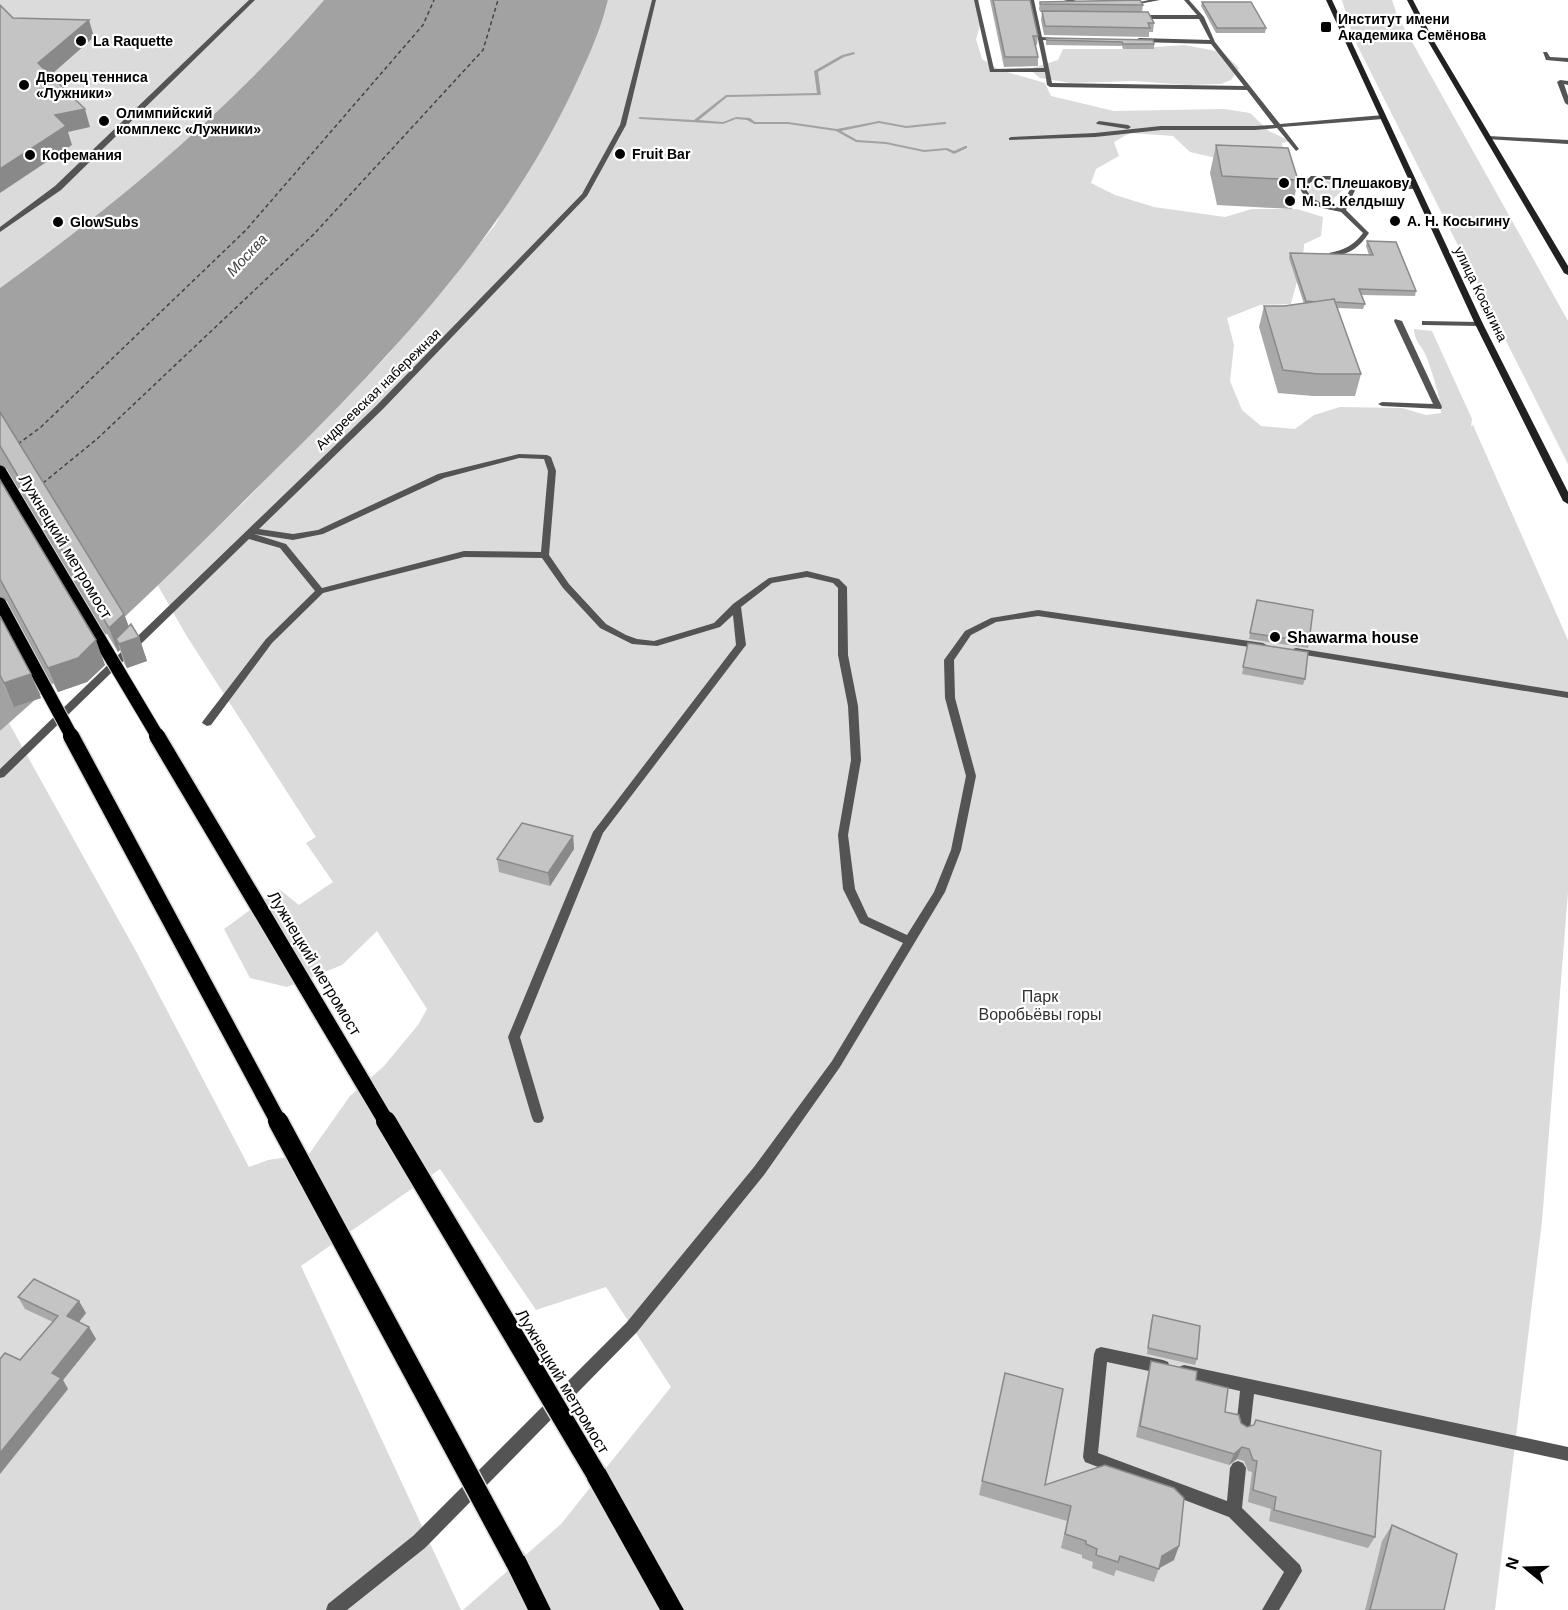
<svg xmlns="http://www.w3.org/2000/svg" width="1568" height="1610" viewBox="0 0 1568 1610" font-family="Helvetica,sans-serif">
<rect width="100%" height="100%" fill="#fff"/>
<g fill="#dbdbdb">
<path d="M0,0H324C229,111 118,203 0,288Z"/>
<path d="M608,0H979L977,11L981,23L976,39L982,59L1000,70L1045,83L1051,96L1114,111L1224,109L1250,113L1269,131L1290,141L1282,143L1284,158L1225,160L1190,152L1173,136L1130,133L1114,142L1119,156L1096,169L1091,183L1115,195L1154,207L1225,217L1252,209H1297L1323,217L1321,236L1304,244C1304,259 1295,288 1291,304L1260,305L1227,318L1234,345L1230,381L1242,410L1261,426L1295,429L1314,415L1340,407L1402,408L1426,415L1441,413C1440,394 1433,376 1427,358C1423,346 1415,344 1414,329L1432,331L1472,419L1471,426L1473,425L1568,640V892L1542,1221L1495,1610H463L561,1524L671,1387L606,1287L536,1310L440,1169L301,1266L461,1610H0V731L9,723L137,953L249,1167L268,1160L309,1154L350,1096L384,1066L418,1025L427,1009L377,931L342,965L287,987L250,978L224,929L279,889L299,905L333,882L306,843L316,837L186,635L157,584L244,502L386,357L495,225L605,12Z"/>
<path d="M1342,0H1392L1397,15L1568,321V464L1353,37Z"/>
<path d="M1184,45L1222,52L1239,68L1231,80L1221,84L1187,85L1134,81L1071,83L1040,78L1029,69L1058,60L1063,49H1126Z"/>
<path d="M1319,180L1337,182L1346,187L1334,198L1331,205L1318,202L1308,192L1312,182Z"/>
</g>
<path fill="#a2a2a2" d="M324,0H608C600,33 585,64 571,94C497,249 374,373 253,492C171,574 87,654 0,731V288C118,203 229,111 324,0Z"/>
<g fill="none" stroke-linecap="round" stroke-linejoin="round">
<path fill="#a2a2a2" fill-rule="evenodd" d="M854,52L855,54L844,57L818,72L821,95L727,97L699,120L723,122L736,117L750,118L755,122H788L837,129L879,121L906,126L944,122H946V124L906,128L879,123L841,131L857,140L886,142L924,150L947,148L954,151L965,146H967V148L954,154L946,150L924,152L886,144L856,142L836,131L788,124H754L747,120L736,119L723,124L640,119L638,118L640,117L694,120L726,95L817,93L814,71L842,55Z"/>
<g stroke="#434343" stroke-width="1.5" stroke-dasharray="4 3" stroke-linecap="butt">
<path d="M18,444L41,427L246,230L423,25L434,0"/>
<path d="M43,483L97,439L314,234L483,50L498,0"/>
</g>
<g stroke="#dbdbdb" stroke-width="3">
<g id="primary">
<path d="M596,1463L604,1467L684,1610H660L588,1481L585,1474L588,1467Z"/>
<path d="M515,1550L523,1553L551,1610H528L504,1561L507,1553Z"/>
</g>
</g>
<g fill="#545454" fill-rule="evenodd">
<path d="M652,0H656L626,125L587,196L383,409L259,529L293,534L318,530L438,474L519,454L547,455L551,457L556,471L549,555L569,584L606,624L626,635L637,639L654,641L714,623L733,604L769,578L807,571L839,579L847,587L848,655L858,706L861,760L848,835L855,889L868,917L907,935L934,892L951,850L966,776L945,698L944,660L965,631L991,618L1038,610L1263,643L1268,646L1263,649L1038,616L996,622L971,635L954,660L955,698L976,776L961,850L945,892L840,1067L764,1175L637,1332L425,1548L347,1610H326L328,1604L413,1536L627,1322L754,1167L832,1061L903,943L860,923L843,889L838,835L851,760L848,706L838,655V588L833,583L807,577L772,583L741,607L746,645L603,833L520,1037L544,1118L542,1122L538,1123L534,1122L532,1118L508,1037L593,832L736,645L733,615L720,627L657,646L632,644L600,628L563,588L542,558L464,557L323,593L272,643L211,725L207,726L202,723L203,721L266,639L315,591L280,548L249,539L4,777L0,778V769L377,405L582,194L620,125ZM519,458L544,459L548,471L541,552L464,551L322,588L286,544L254,534L293,540L323,534L444,478Z"/>
<path d="M974,0H978L994,69L1044,68L1030,0H1034L1042,37L1063,39L1060,41L1043,40L1052,83L1244,86L1211,44L1139,42L1136,40L1139,38L1210,40L1199,19H1137L1134,17L1137,15H1197L1184,0H1189L1204,17L1215,42L1280,124L1383,115L1386,117L1383,119L1282,127L1299,149L1296,151L1277,128L1255,130H1161L1095,137L1009,140V138L1011,137L1095,133L1161,126H1255L1274,125L1247,90L1050,87L1047,85L1045,72H990Z"/>
<path d="M1063,0H1073L1088,4L1086,5Z"/>
<path d="M1149,0H1160L1128,6L1126,5Z"/>
<path d="M1543,52H1547L1550,57L1568,58V62L1546,60Z"/>
<path d="M1560,80L1568,81V85L1564,84L1568,96V105L1565,103L1557,82Z"/>
<path d="M1099,121L1128,125L1131,127L1128,129L1097,124L1096,123Z"/>
<path d="M1311,176H1338L1355,184L1416,185L1419,187L1416,189L1356,188L1346,210L1369,233C1359,248 1347,257 1329,255V253C1344,250 1353,246 1363,233L1341,212L1322,208L1311,203L1303,194L1299,187ZM1315,179L1337,180L1351,187L1341,208C1326,206 1312,202 1305,187Z"/>
<path d="M1395,319L1402,321L1442,407L1441,409L1382,406L1378,404L1382,402L1433,404L1394,321Z"/>
<path d="M1422,321L1479,322L1483,324L1479,326L1425,325H1422Z"/>
<path d="M1296,648L1568,692V698L1293,653L1291,651L1293,649Z"/>
<path d="M1101,1347L1163,1360L1168,1362L1170,1367L1168,1372L1163,1374L1107,1362L1098,1453L1227,1501L1230,1468L1233,1463L1238,1461L1243,1463L1246,1468L1242,1508L1300,1565L1302,1571L1279,1610H1262L1284,1572L1229,1517L1085,1462L1083,1457L1094,1354L1096,1349Z"/>
<path d="M1184,1365L1568,1447V1461L1254,1394L1250,1429L1248,1434L1243,1436L1238,1434L1236,1429L1240,1391L1179,1377L1177,1372L1179,1367Z"/>
</g>
<g fill="#545454" fill-rule="evenodd">
<path d="M249,0H255L61,190L0,232V227L55,186Z"/>
<path d="M1488,136L1568,140V144L1486,139L1485,138Z"/>
</g>
<g fill="#212121" fill-rule="evenodd">
<path d="M1326,0H1332L1483,324L1568,492V504L1563,501L1475,324Z"/>
<path d="M1407,0H1413L1435,43L1568,266V275L1564,273L1429,43Z"/>
</g>
<use href="#primary" fill="#000" fill-rule="evenodd"/>
<g stroke="#dbdbdb" stroke-width="15" stroke-linecap="butt">
<g id="primary-bridge-far2">
<path d="M0,472L158,737"/>
<path d="M0,604L72,737"/>
</g>
</g>
<g stroke="#dbdbdb" stroke-width="19" stroke-linecap="butt">
<g id="primary-bridge-far1">
<path d="M71,736L279,1123"/>
<path d="M157,736L387,1123"/>
</g>
</g>
<g stroke="#dbdbdb" stroke-width="23" stroke-linecap="butt">
<g id="primary-bridge">
<path d="M278,1121L515,1561"/>
<path d="M386,1121L596,1474"/>
</g>
</g>
<use href="#primary-bridge-far2" stroke="#000" stroke-width="13"/>
<use href="#primary-bridge-far1" stroke="#000" stroke-width="16"/>
<use href="#primary-bridge" stroke="#000" stroke-width="20"/>
</g>
<g fill="#a9a9a9">
<path d="M990,0H1030L1038,36L1037,45H1036L1038,57V66L1004,67Z"/>
<path d="M1040,2L1143,5L1142,12L1154,23L1153,32H1149V37L1044,35L1041,20L1042,12H1040L1039,9Z"/>
<path d="M1202,2L1266,28L1265,33H1216L1201,6Z"/>
<path d="M1046,38L1153,40L1154,44V49H1123L1122,46L1046,45Z"/>
<path d="M1216,145L1298,180L1292,209L1217,205L1210,173Z"/>
<path d="M1367,241L1416,291L1415,296L1361,295L1365,304L1363,309L1337,308L1361,374L1355,396H1313L1278,393L1259,327L1264,306H1284L1304,304L1289,258L1290,253L1369,255L1366,246Z"/>
<path d="M0,412L124,614L129,627L139,637L147,661L127,668L124,663L120,650L118,652L7,468L0,464Z"/>
<path d="M0,480L105,665L87,682L58,692L8,600L4,596H0Z"/>
<path d="M1257,600L1309,642L1308,648L1249,639Z"/>
<path d="M0,616L41,698L14,707L0,679Z"/>
<path d="M1248,643L1305,679L1303,685L1242,674Z"/>
<path d="M573,836L574,849L550,886L499,872L497,859Z"/>
<path d="M18,1297L86,1313L79,1322L89,1327L96,1339L63,1380L68,1389L20,1360L53,1322L25,1309Z"/>
<path d="M1153,1315L1197,1359L1195,1365L1147,1354L1151,1321Z"/>
<path d="M1151,1361L1196,1380L1225,1412L1241,1423L1375,1537L1368,1548L1269,1521L1271,1509L1248,1502L1252,1472L1248,1471L1244,1461L1237,1459L1229,1465L1136,1437L1148,1373Z"/>
<path d="M982,1481L1045,1485L1174,1560L1159,1568L1154,1582L1116,1570L1114,1576L1092,1568L1093,1562L1082,1558V1555L1061,1548L1067,1521L979,1495Z"/>
<path d="M1392,1525L1444,1610H1365L1382,1541Z"/>
</g>
<g fill="#898989">
<path d="M89,20L94,37L44,81L38,63Z"/>
<path d="M85,109L90,127L68,132L72,145L0,193V169L55,115Z"/>
<path d="M124,614L133,638L139,637L147,661L127,668L119,644L116,639L120,650L118,652L109,628Z"/>
<path d="M96,640L105,665L87,682L58,692L48,668Z"/>
<path d="M31,674L41,698L14,707L4,683Z"/>
<path d="M573,836L574,849L550,886L548,873Z"/>
<path d="M79,1301L86,1313L74,1328L67,1316Z"/>
<path d="M89,1327L96,1339L63,1380L68,1389L0,1474V1453L52,1373Z"/>
<path d="M1242,1447L1237,1459L1229,1465L1234,1454Z"/>
<path d="M1179,1546L1174,1560L1158,1569L1162,1556Z"/>
</g>
<g fill="#c4c4c4" stroke="#898989" stroke-width="1.5">
<path d="M993,0H1030L1038,36H1033L1038,57H1005Z"/>
<path d="M1140,0L1143,5L1040,4V2Z"/>
<path d="M1202,2H1251L1266,28H1217Z"/>
<path d="M0,5L13,18L89,20L38,63L85,109L55,115L66,126L0,169Z"/>
<path d="M1042,11L1148,12L1154,23H1148L1150,28L1045,26Z"/>
<path d="M1046,38L1153,40L1154,44H1123L1122,42L1047,40Z"/>
<path d="M1216,145L1288,148L1298,180L1222,176Z"/>
<path d="M1367,241L1396,242L1416,291L1359,289L1365,304L1335,302L1334,299L1318,302L1306,301L1290,253L1373,255Z"/>
<path d="M1334,299L1361,374H1318L1283,370L1264,306H1284Z"/>
<path d="M0,412L124,614L109,628L0,446Z"/>
<path d="M0,480L96,640L78,658L48,668L0,579Z"/>
<path d="M1257,600L1313,610L1309,642L1250,633Z"/>
<path d="M0,616L31,674L4,683L0,675Z"/>
<path d="M131,624L139,637L119,644L116,639Z"/>
<path d="M1248,643L1308,652L1305,679L1243,667Z"/>
<path d="M522,823L573,836L548,873L497,859Z"/>
<path d="M34,1279L79,1301L67,1316L89,1327L52,1373L61,1378L0,1453V1359L5,1353L20,1360L58,1316L18,1297Z"/>
<path d="M1153,1315L1200,1326L1197,1359L1148,1348Z"/>
<path d="M1151,1361L1197,1371L1196,1380L1228,1388L1225,1412L1239,1415L1241,1423L1247,1427L1254,1425L1256,1420L1381,1451L1375,1537L1274,1510L1276,1497L1253,1490L1257,1461L1253,1460L1249,1449L1242,1447L1234,1454L1140,1426Z"/>
<path d="M1005,1373L1063,1389L1045,1485L1105,1465L1174,1488L1184,1498L1179,1546L1162,1556L1159,1569L1120,1556L1118,1562L1096,1555L1097,1549L1086,1544V1541L1065,1534L1071,1506L982,1481Z"/>
<path d="M1392,1525L1457,1554L1444,1610H1370Z"/>
</g>
<g fill="#000" stroke="#fff" stroke-width="2">
<rect x="1320" y="21" width="12" height="12" rx="3"/>
<circle cx="81" cy="41" r="6"/>
<circle cx="24" cy="85" r="6"/>
<circle cx="104" cy="121" r="6"/>
<circle cx="620" cy="154" r="6"/>
<circle cx="30" cy="155" r="6"/>
<circle cx="1284" cy="183" r="6"/>
<circle cx="1290" cy="201" r="6"/>
<circle cx="1395" cy="221" r="6"/>
<circle cx="58" cy="222" r="6"/>
<circle cx="1275" cy="637" r="6"/>
</g>
<g text-anchor="middle" stroke-width="4.5" stroke-linejoin="round" paint-order="stroke">
<g font-size="14" font-weight="bold" fill="#000" stroke="#fff" text-anchor="start">
<text x="1338" y="24">Институт имени<tspan x="1338" dy="16">Академика Семёнова</tspan></text>
<text x="93" y="46">La Raquette</text>
<text x="36" y="82">Дворец тенниса<tspan x="36" dy="16">«Лужники»</tspan></text>
<text x="116" y="118">Олимпийский<tspan x="116" dy="16">комплекс «Лужники»</tspan></text>
<text x="632" y="159">Fruit Bar</text>
<text x="42" y="160">Кофемания</text>
<text x="1296" y="188">П. С. Плешакову</text>
<text x="1302" y="206">М. В. Келдышу</text>
<text x="1407" y="226">А. Н. Косыгину</text>
<text x="70" y="227">GlowSubs</text>
</g>
<g font-size="14" fill="#000" stroke="#fff">
<text transform="translate(1481 294) rotate(64)" y="5">улица Косыгина</text>
<text transform="translate(378 389) rotate(-44)" y="5">Андреевская набережная</text>
</g>
<g font-size="15" font-style="italic" fill="#434343" stroke="#fff">
<text transform="translate(247 255) rotate(-47)" y="5">Москва</text>
</g>
<g font-size="16" fill="#000" stroke="#fff">
<text transform="translate(66 546) rotate(59)" y="6">Лужнецкий метромост</text>
<text transform="translate(315 963) rotate(59)" y="6">Лужнецкий метромост</text>
<text transform="translate(563 1381) rotate(59)" y="6">Лужнецкий метромост</text>
</g>
<g font-size="16" font-weight="bold" fill="#000" stroke="#fff" text-anchor="start">
<text x="1287" y="643">Shawarma house</text>
</g>
<g font-size="16" fill="#323232" stroke="#fff">
<text x="1040" y="1002">Парк<tspan x="1040" dy="18">Воробьёвы горы</tspan></text>
</g>
</g>
<g transform="translate(1526 1568) rotate(289)" stroke="#ffffff" stroke-width="4.5" paint-order="stroke">
<path d="M0-4.5L10 22L0 15L-10 22Z" fill="#000000"/>
<text y="-9" font-size="16" font-weight="bold" text-anchor="middle" fill="#000000">N</text>
</g>
</svg>
